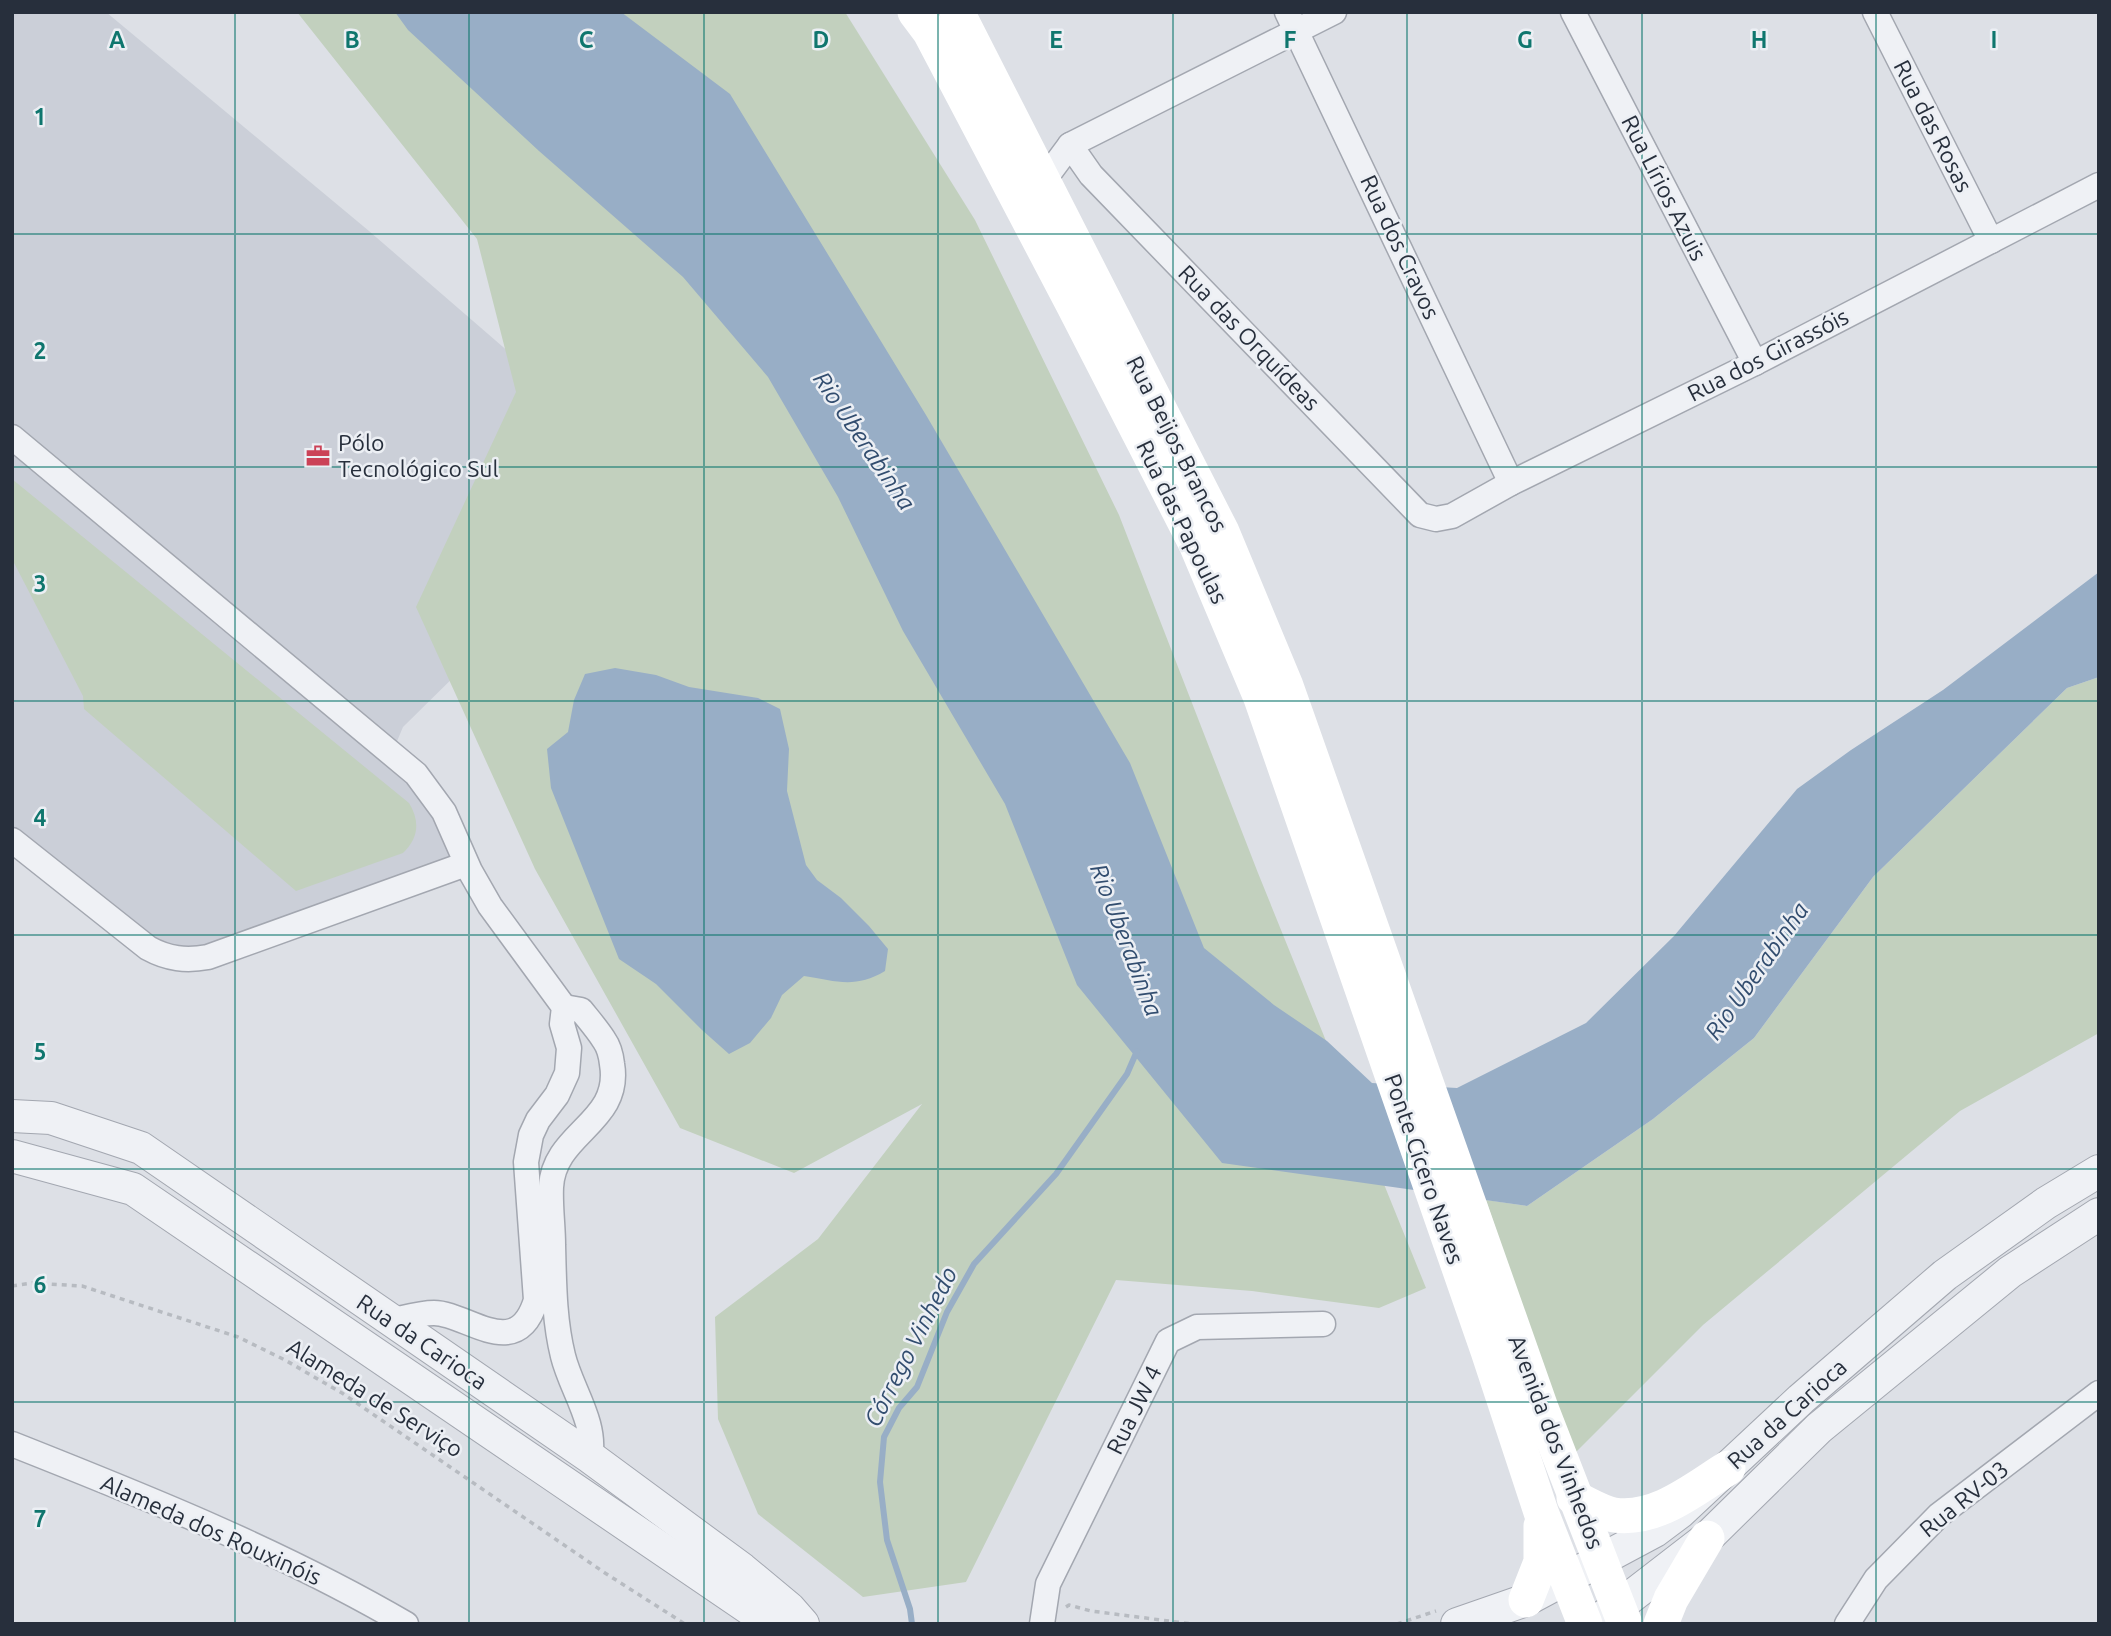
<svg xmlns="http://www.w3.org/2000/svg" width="2111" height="1636" viewBox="0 0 2111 1636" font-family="Ubuntu,sans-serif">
<rect width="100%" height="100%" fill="#dde0e6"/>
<path fill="#cbcfd8" d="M12,12H106L369,231L592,424L472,659L403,727L392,753L466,864L180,960L12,840Z"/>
<g fill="#c2d0be">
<path d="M297,12H845L975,220L1119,515L1258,873L1426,1288L1379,1308L1252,1291L1116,1280L966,1582L863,1597L758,1514L718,1419L715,1317L818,1239L922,1104L794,1173L680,1128L535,869L416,607L516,392L477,239Z"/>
<path d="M12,479L409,803C420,821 419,838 403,853L296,891L84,709L83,696L12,559Z"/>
<path d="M2099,677V1033L1960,1111L1703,1325L1572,1456L1486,1200L1527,1206L1653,1119L1754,1038L1873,877L2067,688Z"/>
</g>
<g fill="#98aec6">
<path d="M395,12H621L730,94L926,415L1130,763L1204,948L1274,1005L1327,1041L1372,1083L1457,1088L1586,1023L1674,936L1797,789L1851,750L1943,690L2099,572V677L2067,688L1873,877L1754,1038L1653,1119L1527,1206L1222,1163L1077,985L1005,804L903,631L838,497L768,377L683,277L539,151L408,30Z"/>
<path d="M615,668L656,675L689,687L758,698L780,709L789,749L787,791L806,865L817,880L841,898L869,926L888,949L885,971C855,989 836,981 804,976L782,995L771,1018L750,1043L729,1054L702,1030L656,984L619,959L551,788L547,749L568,732L574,700L585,674Z"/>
</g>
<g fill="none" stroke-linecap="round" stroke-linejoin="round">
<path stroke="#98aec6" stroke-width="6" d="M912,1624L910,1609L887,1540L880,1482L884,1437L899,1408L917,1387L947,1312L974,1264L1056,1174L1127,1074L1137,1051"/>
<g stroke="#a3a7b0" stroke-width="27">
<g id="minor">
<path d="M1287,12L1511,483"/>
<path d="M1573,12L1755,363"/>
<path d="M1875,12L1991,241"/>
<path d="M1070,145L1091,175L1420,515L1436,519L1452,516L1511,483L1755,363L2099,185"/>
<path d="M1044,180L1070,145L1334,12"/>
<path d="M12,437L416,774L444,812L470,871L490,906L564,1007L562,1024L569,1048L567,1073L557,1095L538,1120L531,1135L526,1162L536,1300C517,1364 467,1313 434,1313C420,1313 404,1318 390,1321"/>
<path d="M12,840L148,948C168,959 186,961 208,957L466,864"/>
<path d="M564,1007L581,1010C589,1020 597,1029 604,1040C609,1047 611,1055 612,1064C622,1123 554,1132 551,1187C550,1206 553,1226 553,1245C554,1282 554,1320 563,1356C571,1389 597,1423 590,1457"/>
<path d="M12,1444C146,1497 281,1551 406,1624"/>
<path d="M1042,1624L1048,1584L1168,1341L1197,1327L1323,1324"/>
<path d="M1847,1624L1876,1579L1939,1515L2099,1393"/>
</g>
</g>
<g stroke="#a3a7b0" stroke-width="34">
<g id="tertiary">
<path d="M12,1116L51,1118L141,1148L590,1457L742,1569L789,1608L803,1624"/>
<path d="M12,1156L133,1189L772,1624"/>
<path d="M1457,1624L1526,1600L1655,1531L1679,1513L1801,1399L1945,1275L2046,1203L2099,1171"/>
<path d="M1592,1624L1619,1606L1707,1538L1819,1428L2010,1272L2099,1214"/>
</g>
</g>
<g stroke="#b7bbc1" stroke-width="3.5" stroke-dasharray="5 5" stroke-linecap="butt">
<path d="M12,1286L32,1283L82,1286L238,1337L285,1360L342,1393L605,1573L685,1624"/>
<path d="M1066,1607L1069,1605L1091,1611L1192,1624"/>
<path d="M1397,1624L1436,1611"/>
</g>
<use href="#minor" stroke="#eff1f5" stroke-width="24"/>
<use href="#tertiary" stroke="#eff1f5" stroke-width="32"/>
<g stroke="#fff" stroke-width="35">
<path d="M915,12L930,32L1074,306L1196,544L1261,698L1488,1351L1541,1512L1585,1624"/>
<path d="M957,12L1222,532L1286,686L1541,1408L1625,1624"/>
<path d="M1574,1498C1586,1503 1601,1513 1614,1515C1657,1521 1694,1489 1728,1468"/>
<path d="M1526,1600L1541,1562V1526"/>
<path d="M1661,1624L1671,1599L1707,1538"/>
</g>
</g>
<path fill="none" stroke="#0f766e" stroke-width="2" stroke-opacity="0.55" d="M235,12V1624M469,12V1624M704,12V1624M938,12V1624M1173,12V1624M1407,12V1624M1642,12V1624M1876,12V1624M12,234H2099M12,467H2099M12,701H2099M12,935H2099M12,1169H2099M12,1402H2099"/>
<defs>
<g id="office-bare" transform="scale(1.89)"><path d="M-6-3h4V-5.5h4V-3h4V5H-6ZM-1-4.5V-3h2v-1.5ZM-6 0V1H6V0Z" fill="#cb4257" stroke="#eceff4" stroke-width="2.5" paint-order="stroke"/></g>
</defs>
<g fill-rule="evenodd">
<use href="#office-bare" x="318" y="456"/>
</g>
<g text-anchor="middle" stroke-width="5" stroke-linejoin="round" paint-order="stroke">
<g font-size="23" fill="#272f3c" stroke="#eceff4">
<text transform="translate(1933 126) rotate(63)" y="8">Rua das Rosas</text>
<text transform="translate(1664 188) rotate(63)" y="8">Rua Lírios Azuis</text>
<text transform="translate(1400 247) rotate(65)" y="8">Rua dos Cravos</text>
<text transform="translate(1249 338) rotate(46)" y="8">Rua das Orquídeas</text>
<text transform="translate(1768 355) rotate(-27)" y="8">Rua dos Girassóis</text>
<text transform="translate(1177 444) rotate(63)" y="8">Rua Beijos Brancos</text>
<text transform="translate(1182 522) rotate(64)" y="8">Rua das Papoulas</text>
<text transform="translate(1424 1169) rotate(71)" y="8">Ponte Cícero Naves</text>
<text transform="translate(422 1342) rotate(34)" y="8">Rua da Carioca</text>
<text transform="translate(375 1398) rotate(32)" y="8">Alameda de Serviço</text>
<text transform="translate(1134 1410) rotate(-64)" y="8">Rua JW 4</text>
<text transform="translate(1787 1414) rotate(-42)" y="8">Rua da Carioca</text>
<text transform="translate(1556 1442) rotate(69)" y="8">Avenida dos Vinhedos</text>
<text transform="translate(1964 1499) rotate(-39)" y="8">Rua RV-03</text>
<text transform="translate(211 1530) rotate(24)" y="8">Alameda dos Rouxinóis</text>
</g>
<g font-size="23" fill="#272f3c" stroke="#eceff4" text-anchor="start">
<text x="338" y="451">Pólo<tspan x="338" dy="26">Tecnológico Sul</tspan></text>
</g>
<g font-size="24" font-style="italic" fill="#324d6f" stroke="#eceff4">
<text transform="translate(864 441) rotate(56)" y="8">Rio Uberabinha</text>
<text transform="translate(1126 940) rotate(69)" y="8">Rio Uberabinha</text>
<text transform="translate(1757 971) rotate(-55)" y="8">Rio Uberabinha</text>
<text transform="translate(911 1347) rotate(-63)" y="8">Córrego Vinhedo</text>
</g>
</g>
<g font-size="23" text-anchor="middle" font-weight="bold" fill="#0f766e" stroke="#eceff4" stroke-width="5" stroke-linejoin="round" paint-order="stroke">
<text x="117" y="48">A</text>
<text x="352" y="48">B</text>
<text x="586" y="48">C</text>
<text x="821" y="48">D</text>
<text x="1056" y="48">E</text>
<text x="1290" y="48">F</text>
<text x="1525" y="48">G</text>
<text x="1759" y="48">H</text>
<text x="1994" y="48">I</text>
<text x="40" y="125">1</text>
<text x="40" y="359">2</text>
<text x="40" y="592">3</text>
<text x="40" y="826">4</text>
<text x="40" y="1060">5</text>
<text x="40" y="1293">6</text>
<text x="40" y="1527">7</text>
</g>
<rect width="2111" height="1636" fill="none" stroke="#272f3c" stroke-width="28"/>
</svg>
